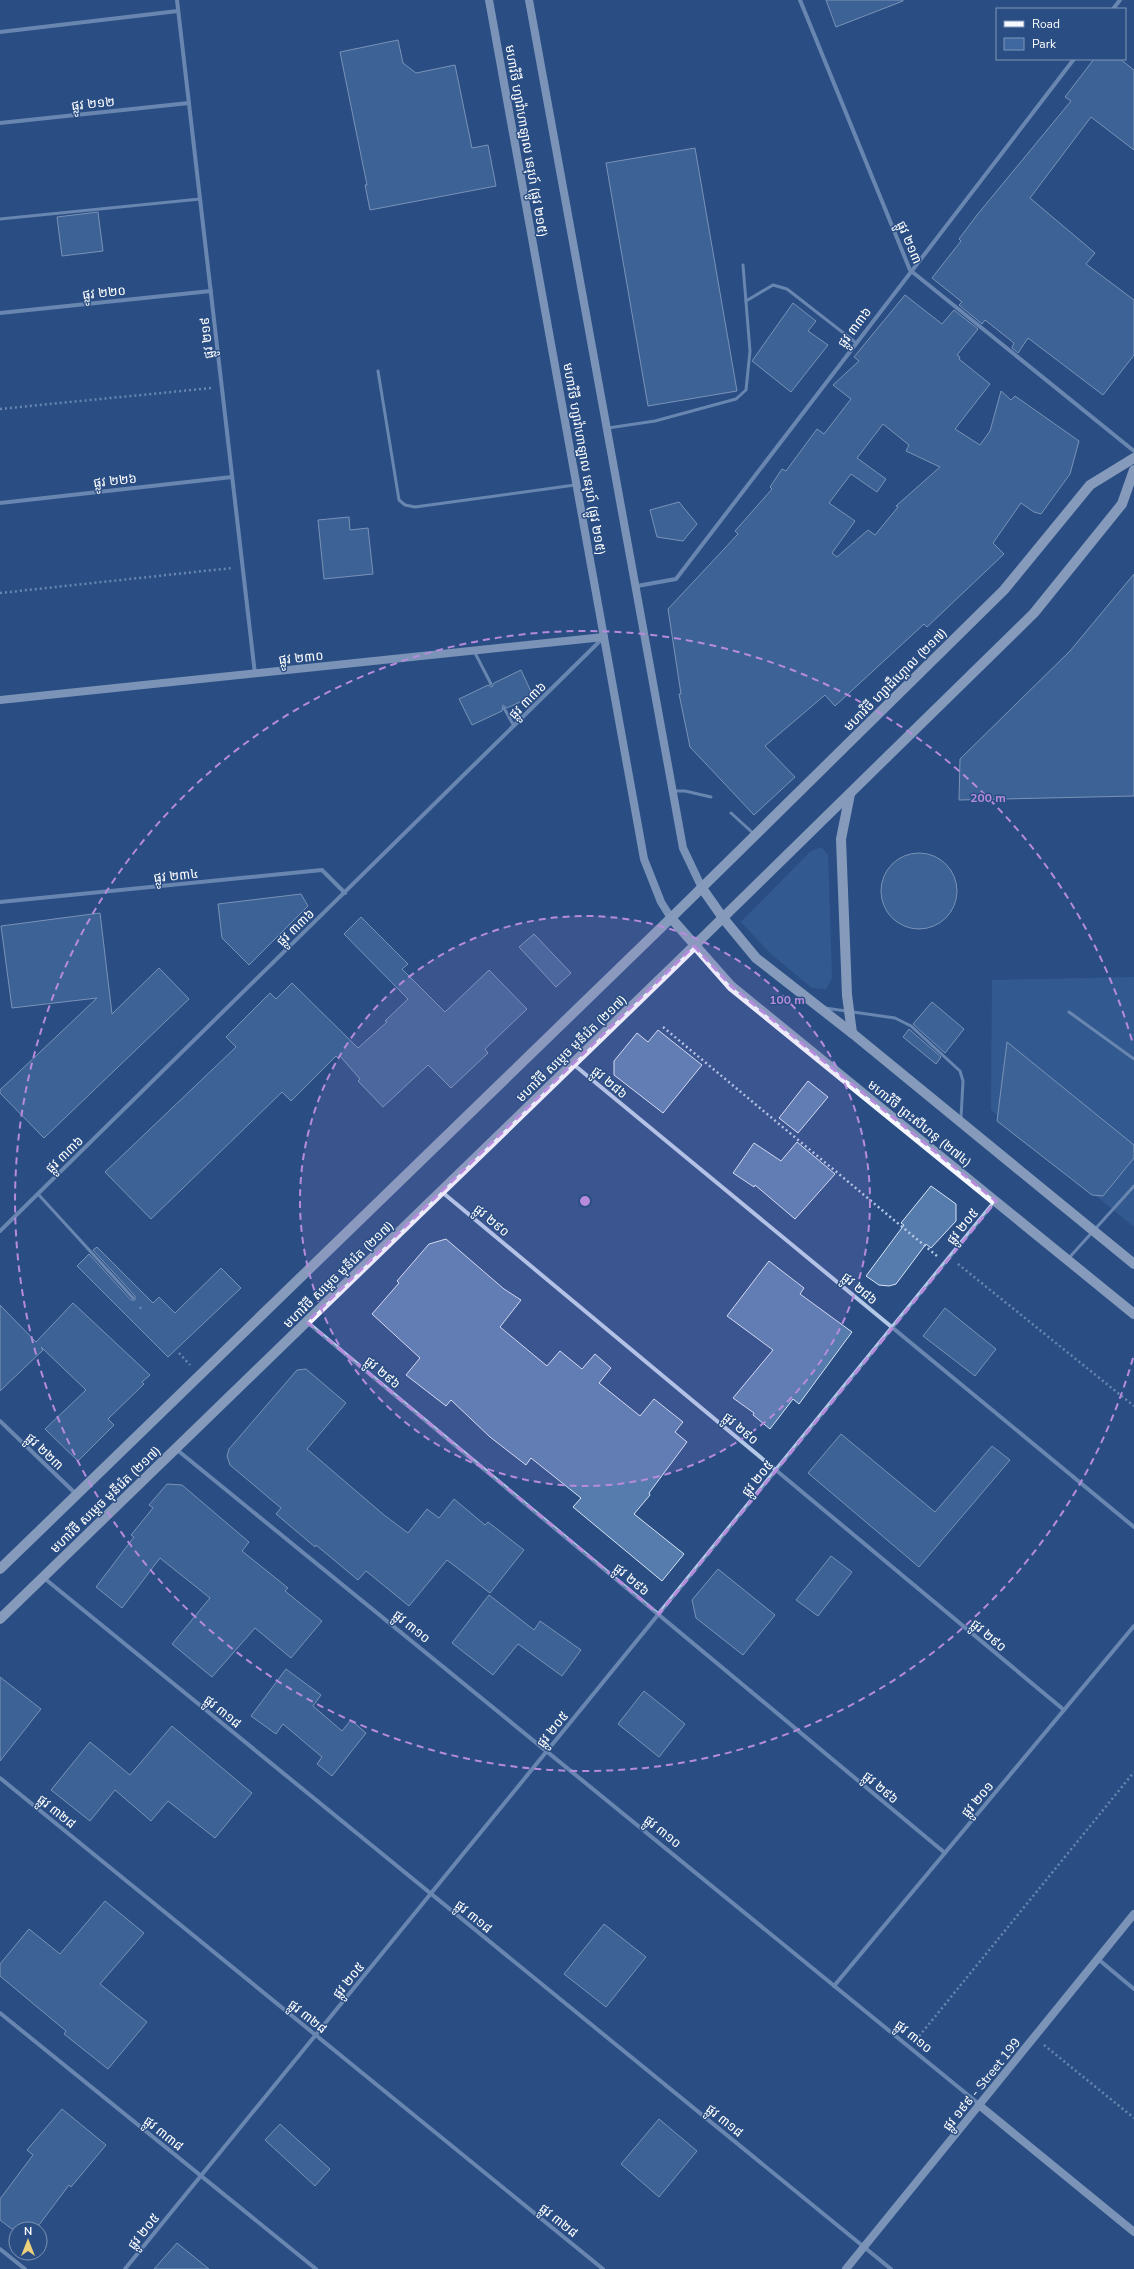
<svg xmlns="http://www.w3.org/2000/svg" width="1134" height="2269" viewBox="0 0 1134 2269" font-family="'Nunito Sans','Noto Sans Khmer',sans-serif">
<rect width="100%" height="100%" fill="#2a4e84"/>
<g fill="#3f68a0">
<path d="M821,847L828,855L832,978L826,989L812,988L771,954L741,922L810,852Z"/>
<path d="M1134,977V1227L991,1110L992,980Z"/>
</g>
<g fill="#567bad" stroke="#d7e4f6" fill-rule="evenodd">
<path d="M826,0H903V1L836,27Z"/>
<path d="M398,40L403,63L416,73L455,65L472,148L488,145L496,186L370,210L365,185H367L340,52Z"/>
<path d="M1094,59H1120L1134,70V150L1091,117L1030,198L1095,253L1086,264L1134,300V355L1103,395L1028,338L1018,353L1012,348L1014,343L985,320L982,324L959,305L962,302L932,278L961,241L959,239L977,215L1071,101L1065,97Z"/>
<path d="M695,148L737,391L648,406L606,163Z"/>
<path d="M98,212L103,251L62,256L57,217Z"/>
<path d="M905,295L942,324L954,310L978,329L957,355L960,357L959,359L990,384L955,429L980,445L990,431L1001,391L1011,400L1015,396L1079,441L1070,474L1041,514L1034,512L1021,503L993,543L1004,554L927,627L924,624L835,706L825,695L765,746L795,777L754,815L690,747L679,694H681L668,609L738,534L735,531L772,489L770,487L782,469L786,471L817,429L824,434L851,399L833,385L859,361L854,357ZM883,424L909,445L906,451L940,467L896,506L898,507L875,535L868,530L837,557L832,553L855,521L829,503L851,474L877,492L886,479L857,458Z"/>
<path d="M793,303L816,321L808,331L828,345L791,392L752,361Z"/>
<path d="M679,502L697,524L683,541L657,537L650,510Z"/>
<path d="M349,517L350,530L368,528L373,574L324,579L318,520Z"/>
<path d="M1134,574V796L959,800L960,759L1070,651Z"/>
<path d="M521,670L533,696L507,708L503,705L502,711L472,725L459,699L488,685L492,687L494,683Z"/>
<circle cx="919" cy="891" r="38"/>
<path d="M301,894L308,906L249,965L222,938L218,904Z"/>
<path d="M100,913L112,1014L159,968L189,999L44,1138L0,1093V1090L97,998L12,1008L1,926Z"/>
<path d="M361,917L408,964L402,969L445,1012L489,970L527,1009L485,1049L488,1053L451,1088L428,1065L383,1107L358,1081L360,1079L340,1056L338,1058L336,1056L291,1101L282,1092L151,1219L105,1172L236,1047L226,1037L270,993L276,999L292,983L358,1048L387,1022L385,1021L408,999L344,934Z"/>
<path d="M534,934L571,973L556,987L519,947Z"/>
<path d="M932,1002L964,1029L945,1053L913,1024Z"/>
<path d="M909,1029L941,1057L936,1064L903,1037Z"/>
<path d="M658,1030L702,1065L663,1113L614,1075V1061L637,1033L648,1042Z"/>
<path d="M1007,1042L1134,1145V1158L1103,1196L1092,1195L997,1121Z"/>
<path d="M808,1081L828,1097L798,1133L779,1118Z"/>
<path d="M797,1142L835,1174L795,1219L755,1185L754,1187L733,1173L754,1143L781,1161Z"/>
<path d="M931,1186L956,1204V1221L931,1248L926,1244L896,1284L889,1286L879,1285L866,1276L904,1225L901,1223Z"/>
<path d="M446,1239L504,1289L521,1300L500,1327L547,1366L560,1351L582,1369L595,1354L611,1368L599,1383L640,1416L654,1399L683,1422L675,1432L687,1442L649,1493L650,1495L634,1514L684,1554L662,1581L573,1507L581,1498L531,1458L526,1465L490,1437L451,1400L446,1406L406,1375L420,1358L372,1314L399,1283L397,1281L429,1244Z"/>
<path d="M97,1247L153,1303L159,1297L175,1313L221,1268L241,1288L168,1357L77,1266L89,1254L131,1300H135V1296L93,1250Z"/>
<path d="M769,1261L804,1288L800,1294L852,1332L799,1404L793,1399L770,1429L753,1415L754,1413L733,1398L773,1350L727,1316Z"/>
<path d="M73,1303L150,1375L142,1382L144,1384L108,1419L114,1425L78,1461L45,1429L86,1390L41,1347L43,1350L0,1391V1305L36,1342Z"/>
<path d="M945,1308L996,1349L975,1376L923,1336Z"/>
<path d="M306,1369L346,1403L307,1449L384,1515L408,1533L427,1509L439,1518L454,1499L485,1525L488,1522L524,1550L490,1593L447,1560L409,1606L366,1571L358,1580L316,1545L315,1547L276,1514L281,1508L230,1465L227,1456L229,1449L297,1370Z"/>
<path d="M841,1434L935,1512L992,1446L1010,1460L919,1567L808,1473Z"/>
<path d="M167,1484L182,1485L249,1542L242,1551L288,1588L285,1591L322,1621L291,1658L255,1628L212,1677L172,1644L210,1598L160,1558L122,1608L96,1587L134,1537L131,1535L153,1508L149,1505Z"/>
<path d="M831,1556L852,1572L818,1616L796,1600Z"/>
<path d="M718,1569L775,1615L743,1655L696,1618L692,1600Z"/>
<path d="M489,1595L534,1630L540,1621L581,1650L562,1676L518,1644L493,1675L452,1643Z"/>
<path d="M286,1669L321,1695L313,1706L342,1731L351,1720L366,1733L332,1776L317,1764L322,1757L283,1724L276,1734L251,1716Z"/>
<path d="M0,1677L41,1709L0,1761Z"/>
<path d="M644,1691L685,1724L659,1757L618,1724Z"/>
<path d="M172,1726L252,1793L215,1838L168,1801L151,1821L115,1790L90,1821L51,1790L90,1742L130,1775Z"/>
<path d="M105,1901L144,1933L100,1984L147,2022L108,2069L64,2034L66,2031L0,1976V1964L29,1929L60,1954Z"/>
<path d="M604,1924L646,1957L606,2007L564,1974Z"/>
<path d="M62,2109L106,2145L71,2187L69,2185L36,2229H12L0,2220V2199L33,2155L27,2150Z"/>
<path d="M659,2119L697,2151L659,2197L621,2164Z"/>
<path d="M280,2124L330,2169L315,2186L265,2140Z"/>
<path d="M177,2243L209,2269H154Z"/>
</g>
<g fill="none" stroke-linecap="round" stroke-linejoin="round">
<g stroke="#b4c9e7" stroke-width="2.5" stroke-dasharray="2 3" stroke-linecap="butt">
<path d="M0,409L211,388"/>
<path d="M0,593L232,568"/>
<path d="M663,1027L937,1256"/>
<path d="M958,1264L1134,1406"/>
<path d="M140,1307L143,1311"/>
<path d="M179,1353L190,1365"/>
<path d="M916,2040L1134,1772"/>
<path d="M1044,2045L1134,2118"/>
</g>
<g stroke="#b4c9e7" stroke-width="3">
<path d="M0,219L200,199"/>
<path d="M746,301L773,285L787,289L855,342"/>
<path d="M378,371L399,500L405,505L415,507L575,485"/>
<path d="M608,428L655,421L736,399L746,390L750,351L743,265"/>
<path d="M474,651L491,684"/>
<path d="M504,708L514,726"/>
<path d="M673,791H685L711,797"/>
<path d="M731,813L754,834"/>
<path d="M825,1008L895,1018L911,1026L960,1071L963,1081L961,1118"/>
<path d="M1069,1012L1134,1059"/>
<path d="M38,1194L133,1298"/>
<path d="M1068,1259L1134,1186"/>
</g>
<g stroke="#b4c9e7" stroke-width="4">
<path d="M177,0L255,674"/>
<path d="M800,0L910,270L1134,451"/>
<path d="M1113,9L1120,0"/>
<path d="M0,32L178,11"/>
<path d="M0,123L189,103"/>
<path d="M0,313L211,291"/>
<path d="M0,503L232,477"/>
<path d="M637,586L676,579L1074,59"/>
<path d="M0,902L322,870L345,893"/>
<path d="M573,1064L1134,1527"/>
<path d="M442,1192L1064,1710"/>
<path d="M0,1231L603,638"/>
<path d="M307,1322L945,1853"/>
<path d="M0,1421L76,1494"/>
<path d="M176,1449L979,2104"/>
<path d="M44,1578L891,2269"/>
<path d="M0,1778L603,2269"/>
<path d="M1098,1959L1134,1989"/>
<path d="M834,1986L1134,1626"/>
<path d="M0,2013L316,2269"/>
<path d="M0,2249L25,2269"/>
<path d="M125,2269L995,1201"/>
</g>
<g stroke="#dde7f6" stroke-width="8">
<path d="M489,0L644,859L661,902L671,918"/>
<path d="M529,0L683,848L702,888"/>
<path d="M0,700L604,637"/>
<path d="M979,2105L1134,2232"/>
<path d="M846,2269L1134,1914"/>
</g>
<g stroke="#f5f8fe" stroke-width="10">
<path d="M850,794L841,839L847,995L852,1033"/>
<path d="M702,888L723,918L756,958L852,1033L1134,1264"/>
<path d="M671,918L731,986L1134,1314"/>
<path d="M0,1569L671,918L1004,590L1090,485L1134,458"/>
<path d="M0,1619L694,946L1034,613L1122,504L1134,470"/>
</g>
</g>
<path d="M0 0H1134V2269H0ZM694,946L731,986L996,1201L659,1614L307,1322Z" fill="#2a4e84" fill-opacity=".55" fill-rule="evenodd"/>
<path fill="none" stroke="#b68bdc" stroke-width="3" stroke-dasharray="8 5" stroke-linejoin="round" d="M694,946L731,986L996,1201L659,1614L307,1322Z"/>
<circle cx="585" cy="1201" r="285" fill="#b68bdc" fill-opacity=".12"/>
<g fill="none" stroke="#b68bdc" stroke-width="2" stroke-dasharray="7 5">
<circle cx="585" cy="1201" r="285"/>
<path d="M1133 1358A570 570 0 1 1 1133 1044"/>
</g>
<g text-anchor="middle" stroke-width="3" stroke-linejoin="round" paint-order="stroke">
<g font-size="13" fill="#fff" stroke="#2a4e84">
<text transform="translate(93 103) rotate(-6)" y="5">ផ្លូវ ២១២</text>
<text transform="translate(527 141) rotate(80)" y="5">មហាវិថី ហ្សាវ៉ាហាឡាល នេរុហ៍ (ផ្លូវ ២១៥)</text>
<text transform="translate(910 242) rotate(67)" y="5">ផ្លូវ ២១៣</text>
<text transform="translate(104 292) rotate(-6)" y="5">ផ្លូវ ២២០</text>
<text transform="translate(854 327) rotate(-53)" y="5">ផ្លូវ ៣៣៦</text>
<text transform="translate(206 338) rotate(-97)" y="5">ផ្លូវ ២១៩</text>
<text transform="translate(585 459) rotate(80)" y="5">មហាវិថី ហ្សាវ៉ាហាឡាល នេរុហ៍ (ផ្លូវ ២១៥)</text>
<text transform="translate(115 480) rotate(-6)" y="5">ផ្លូវ ២២៦</text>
<text transform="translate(301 657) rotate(-6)" y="5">ផ្លូវ ២៣០</text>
<text transform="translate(895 679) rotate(-45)" y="5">មហាវិថី ហ្សាដឹហ្គោល (២១៧)</text>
<text transform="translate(527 700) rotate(-45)" y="5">ផ្លូវ ៣៣៦</text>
<text transform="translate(176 875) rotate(-6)" y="5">ផ្លូវ ២៣៤</text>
<text transform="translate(295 927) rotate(-44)" y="5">ផ្លូវ ៣៣៦</text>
<text transform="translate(571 1048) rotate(-44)" y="5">មហាវិថី សម្តេច មុនីរ៉េត (២១៧)</text>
<text transform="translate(610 1082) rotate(40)" y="5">ផ្លូវ ២៨៦</text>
<text transform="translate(920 1123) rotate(39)" y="5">មហាវិថី ព្រះសីហនុ (២៧៤)</text>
<text transform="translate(64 1154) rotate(-44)" y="5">ផ្លូវ ៣៣៦</text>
<text transform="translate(492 1220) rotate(40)" y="5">ផ្លូវ ២៩០</text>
<text transform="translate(962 1226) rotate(-51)" y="5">ផ្លូវ ២០៥</text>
<text transform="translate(338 1274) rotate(-44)" y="5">មហាវិថី សម្តេច មុនីរ៉េត (២១៧)</text>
<text transform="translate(860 1288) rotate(40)" y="5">ផ្លូវ ២៨៦</text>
<text transform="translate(383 1372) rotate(40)" y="5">ផ្លូវ ២៩៦</text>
<text transform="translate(741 1428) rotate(40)" y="5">ផ្លូវ ២៩០</text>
<text transform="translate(45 1451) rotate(44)" y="5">ផ្លូវ ២២៣</text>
<text transform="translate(757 1478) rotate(-51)" y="5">ផ្លូវ ២០៥</text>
<text transform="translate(105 1499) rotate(-44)" y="5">មហាវិថី សម្តេច មុនីរ៉េត (២១៧)</text>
<text transform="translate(632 1579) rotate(40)" y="5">ផ្លូវ ២៩៦</text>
<text transform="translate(412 1626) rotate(39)" y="5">ផ្លូវ ៣១០</text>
<text transform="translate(989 1635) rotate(40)" y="5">ផ្លូវ ២៩០</text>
<text transform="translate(223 1711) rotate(39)" y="5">ផ្លូវ ៣១៨</text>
<text transform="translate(552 1729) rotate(-51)" y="5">ផ្លូវ ២០៥</text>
<text transform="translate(881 1787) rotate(40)" y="5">ផ្លូវ ២៩៦</text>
<text transform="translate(977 1799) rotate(-50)" y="5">ផ្លូវ ២០១</text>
<text transform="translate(57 1811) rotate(39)" y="5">ផ្លូវ ៣២៨</text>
<text transform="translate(663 1831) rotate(39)" y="5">ផ្លូវ ៣១០</text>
<text transform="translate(474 1916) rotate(39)" y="5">ផ្លូវ ៣១៨</text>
<text transform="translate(348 1980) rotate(-51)" y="5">ផ្លូវ ២០៥</text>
<text transform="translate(308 2016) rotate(39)" y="5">ផ្លូវ ៣២៨</text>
<text transform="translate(914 2036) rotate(39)" y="5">ផ្លូវ ៣១០</text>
<text transform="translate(981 2084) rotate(-51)" y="5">ផ្លូវ ១៩៩ - Street 199</text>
<text transform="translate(725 2120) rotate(39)" y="5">ផ្លូវ ៣១៨</text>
<text transform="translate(164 2133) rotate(39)" y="5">ផ្លូវ ៣៣៨</text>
<text transform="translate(559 2220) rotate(39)" y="5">ផ្លូវ ៣២៨</text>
<text transform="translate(143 2231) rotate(-51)" y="5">ផ្លូវ ២០៥</text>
</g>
</g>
<circle cx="585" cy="1201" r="6" fill="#b68bdc" stroke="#2a4e84" stroke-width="2"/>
<g font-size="12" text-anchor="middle" font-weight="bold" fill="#b68bdc" stroke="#2a4e84" stroke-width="3" stroke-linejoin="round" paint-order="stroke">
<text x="988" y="802">200 m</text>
<text x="787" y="1004">100 m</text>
</g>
<rect x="996" y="8" width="130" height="52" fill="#2a4e84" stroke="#7f95b5"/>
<rect x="1004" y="21" width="20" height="6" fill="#f5f8fe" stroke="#7f95b5"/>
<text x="1032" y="28" font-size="12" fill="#ffffff">Road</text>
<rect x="1004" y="38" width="20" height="12" fill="#3f68a0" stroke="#7f95b5"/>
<text x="1032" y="48" font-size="12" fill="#ffffff">Park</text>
<g transform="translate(28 2241)"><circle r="19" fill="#2a4e84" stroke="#7f95b5"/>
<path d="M0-3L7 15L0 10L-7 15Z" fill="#edd07b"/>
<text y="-6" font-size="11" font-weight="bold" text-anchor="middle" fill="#ffffff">N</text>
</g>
</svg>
